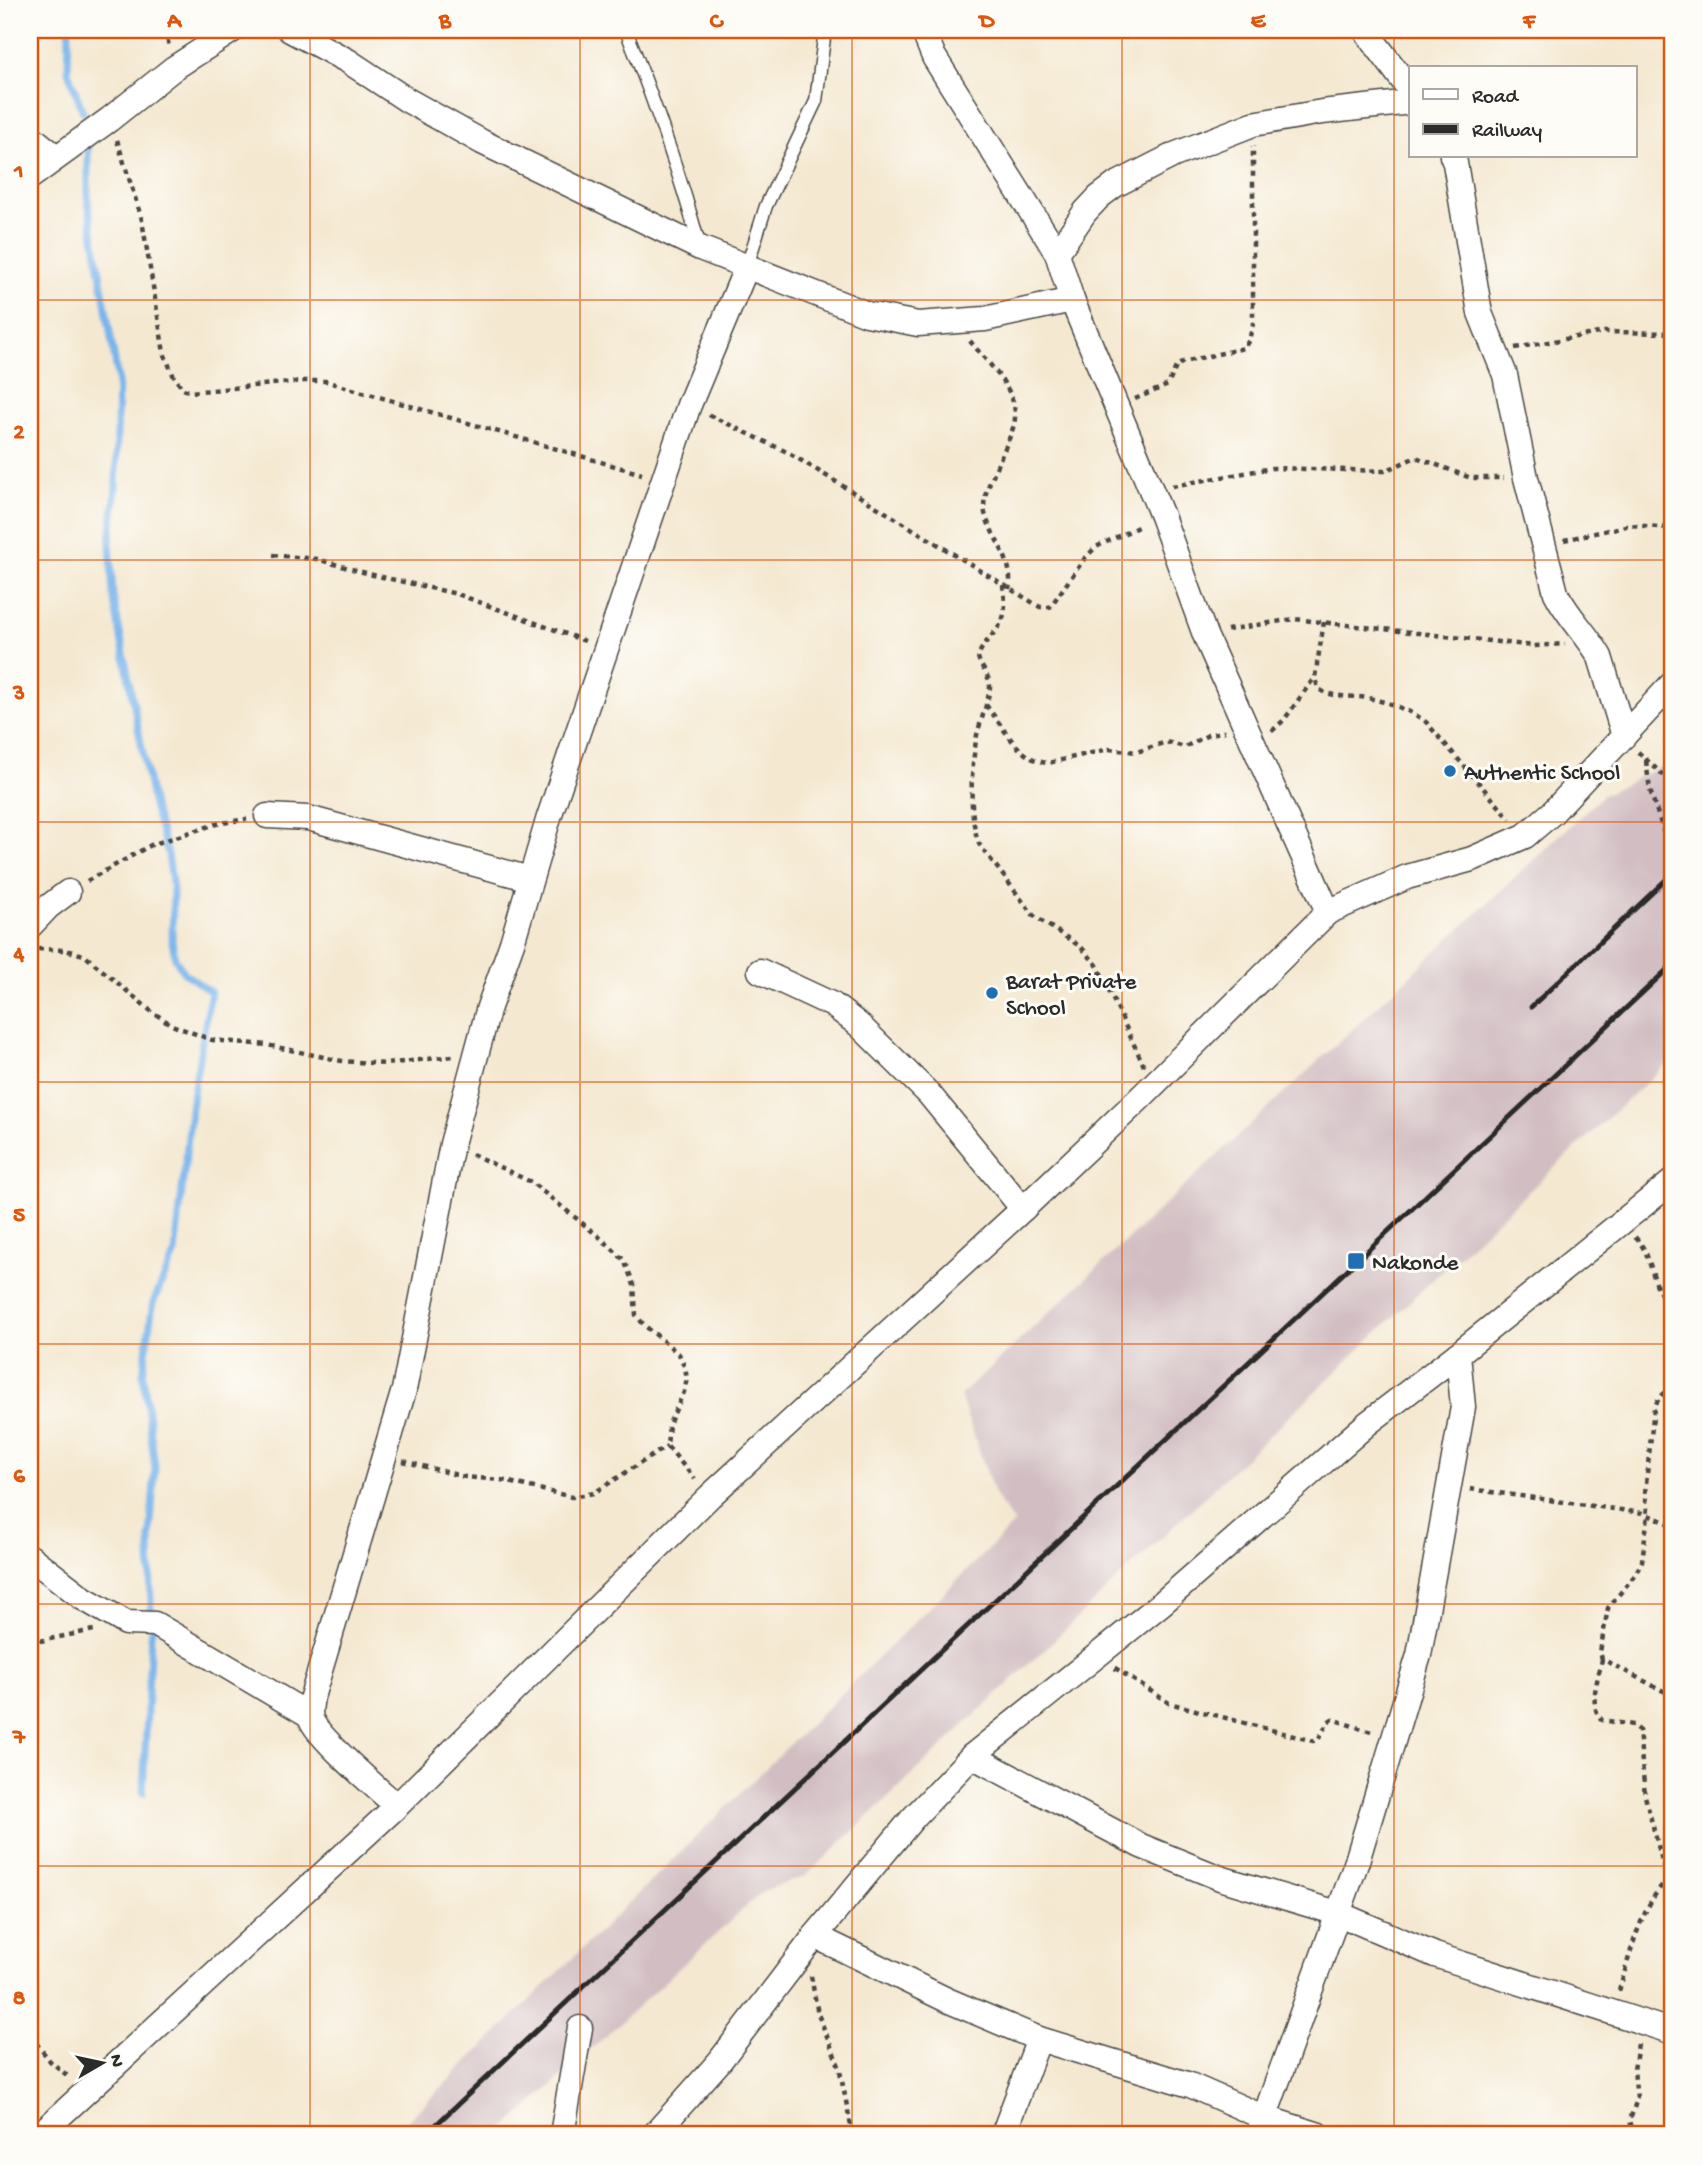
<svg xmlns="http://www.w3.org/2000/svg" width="1703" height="2165" viewBox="0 0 1703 2165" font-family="'Gochi Hand',sans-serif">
<rect width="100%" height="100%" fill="#fdfcf7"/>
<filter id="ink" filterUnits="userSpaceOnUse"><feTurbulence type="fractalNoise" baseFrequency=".0143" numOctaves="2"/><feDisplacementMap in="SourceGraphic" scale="14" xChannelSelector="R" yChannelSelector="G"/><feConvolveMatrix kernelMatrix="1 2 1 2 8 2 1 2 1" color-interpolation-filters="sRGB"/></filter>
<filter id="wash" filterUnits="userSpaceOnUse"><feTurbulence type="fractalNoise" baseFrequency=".00686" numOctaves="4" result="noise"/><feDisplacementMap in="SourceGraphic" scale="28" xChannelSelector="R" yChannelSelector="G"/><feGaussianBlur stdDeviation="1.57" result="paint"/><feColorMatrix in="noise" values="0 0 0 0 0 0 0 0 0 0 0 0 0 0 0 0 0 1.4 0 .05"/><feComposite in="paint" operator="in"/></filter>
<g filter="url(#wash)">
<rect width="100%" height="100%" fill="#f4e8d0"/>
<path fill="#d2bec2" d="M1673,761V1058L1425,1287L806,1876L763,1891L498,2135H393L1014,1524L995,1496L960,1396L1603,795Z"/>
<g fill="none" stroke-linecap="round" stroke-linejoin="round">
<g stroke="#7ab5ec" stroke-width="7">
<path d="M69,30L68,71L83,112"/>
<path d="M88,144V202L118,379L116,488L110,542L113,596L153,806L168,854L173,889L172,941L175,958L184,973L211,992L193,1092L175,1253L153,1303L143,1374L155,1467L150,1538L151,1608L155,1624L151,1633L143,1793"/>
</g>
</g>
</g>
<g filter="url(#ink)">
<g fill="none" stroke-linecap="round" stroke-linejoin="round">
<g stroke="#494744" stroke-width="15">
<g id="service">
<path d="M626,30C654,101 680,173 700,248"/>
<path d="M747,266L766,206L816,101L825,30"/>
</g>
</g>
<g stroke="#494744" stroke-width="27">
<g id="minor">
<path d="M290,30L348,61L407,100L482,142L700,248L867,314L918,324L985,319L1072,300"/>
<path d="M923,30L934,57L1057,253L1072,300L1162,516L1205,635L1328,912"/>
<path d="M1365,30L1411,91"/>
<path d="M30,136L55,156"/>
<path d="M1452,156L1455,163L1480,313L1505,375L1526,478L1556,593C1568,617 1587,634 1600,657L1624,736"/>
<path d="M30,177L110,119L174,68L233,30"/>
<path d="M1057,253L1085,212L1099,197L1115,185L1174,155L1253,124L1322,112L1411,102"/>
<path d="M267,816L308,818L530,879"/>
<path d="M30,926L48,907L68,892"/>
<path d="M760,971L833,1005L859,1025L929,1094L1023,1209"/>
<path d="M30,1557L83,1598L126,1623L155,1624L309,1715"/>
<path d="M972,1756L1141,1846L1220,1878L1337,1913L1435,1955L1673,2032"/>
<path d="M397,1806C379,1790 318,1738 311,1719C309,1712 311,1704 312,1697L404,1390L452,1144L489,1007L512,943L549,817L689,405L747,266"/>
<path d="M815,1936L947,2000L1039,2039L1190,2085L1265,2118L1319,2135"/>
<path d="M39,2135L397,1806L710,1496L1023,1209L1139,1099L1328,912L1407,877L1472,859L1525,836L1552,813L1673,683"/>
<path d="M562,2135L580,2028"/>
<path d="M654,2135L719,2062L815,1936L913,1818L972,1756L1161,1604L1368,1423L1458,1354L1673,1181"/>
<path d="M1003,2135L1039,2039"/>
<path d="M1258,2135L1357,1861L1419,1655L1463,1407L1458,1354"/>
</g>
</g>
<g stroke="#494744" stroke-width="4.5" stroke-dasharray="5 5" stroke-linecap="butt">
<path d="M165,30L169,46"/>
<path d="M117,140L142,220L164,353L174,377L183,389L191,392L304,381H325L642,474"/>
<path d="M970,341C989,365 1024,395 1013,428C1008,443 1000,458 994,473C988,487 982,498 985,513C992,540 1015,560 1009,589"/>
<path d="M1515,348L1604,332L1673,333"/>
<path d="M1135,399L1168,385L1176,367L1183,362L1244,348L1249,340L1253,324V146"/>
<path d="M709,415L789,453L1040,607H1050L1085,558L1096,547L1142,525"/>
<path d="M1172,486L1272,468L1385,471L1416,457L1471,478H1504"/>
<path d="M1564,540L1630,525L1673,528"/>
<path d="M273,555L317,559L373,575L457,594L585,641"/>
<path d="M1003,585C1004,594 1006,605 1004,614C1001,631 983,640 978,657C980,667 990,675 990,687C988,703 981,719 977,735C971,767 968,814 979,844L1034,916L1081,947L1097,965L1144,1066"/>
<path d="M1324,622L1315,677L1318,688C1330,699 1352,695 1368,698C1388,702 1410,710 1426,722L1510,819"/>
<path d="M1227,630L1294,619L1534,646L1565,644"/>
<path d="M986,705C1003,726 1019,761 1048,763L1109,749L1137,752L1166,742L1185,747L1208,735L1225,731"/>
<path d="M1272,731L1284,720L1314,678"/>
<path d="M1638,752L1673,784"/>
<path d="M1646,761L1650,790L1673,861"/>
<path d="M87,881L151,845L216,824L247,819"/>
<path d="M38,949L65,950L84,955L151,1011L172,1025L212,1040L267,1045L342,1061L386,1064L453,1056"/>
<path d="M472,1154L531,1182L602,1239L624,1260L634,1285L636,1315L644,1325L679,1354L685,1368L687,1378L684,1392L669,1424L667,1446L695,1479"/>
<path d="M1635,1237C1656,1258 1649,1291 1673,1307"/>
<path d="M1673,1386L1659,1398L1654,1408L1645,1493L1648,1515L1642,1561L1635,1575L1608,1608L1600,1652L1602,1659L1673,1696"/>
<path d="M403,1461L465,1477L501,1480L572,1497L594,1493L667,1446"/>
<path d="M1470,1489L1643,1513L1673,1525"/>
<path d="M30,1643L94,1630"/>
<path d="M1602,1659C1599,1677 1587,1705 1602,1720L1633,1725L1639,1730L1645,1796L1667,1880"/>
<path d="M1115,1668L1169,1703L1313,1741L1318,1740L1328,1722L1332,1719L1374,1733"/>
<path d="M811,1976L818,2014L839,2066L851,2126L850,2135"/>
<path d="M1619,1991C1632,1949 1640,1905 1673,1873"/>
<path d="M30,2035L50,2061L69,2077"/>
<path d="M1638,2044L1634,2070L1637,2099L1630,2120L1632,2129L1638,2135"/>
</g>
<use href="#service" stroke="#fff" stroke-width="12"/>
<use href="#minor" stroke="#fff" stroke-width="24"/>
<g stroke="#2b2b2b" stroke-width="5">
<path d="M1531,1007L1673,873"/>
<path d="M425,2135L1673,964"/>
</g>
</g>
</g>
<path fill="none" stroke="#df570e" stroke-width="2" stroke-opacity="0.55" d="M310,30V2135M580,30V2135M852,30V2135M1122,30V2135M1394,30V2135M30,300H1673M30,560H1673M30,822H1673M30,1082H1673M30,1344H1673M30,1604H1673M30,1866H1673"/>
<g fill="#1f6fb2" stroke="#fdfcf7" stroke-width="2.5">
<circle cx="1450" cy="771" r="7"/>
<circle cx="992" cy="993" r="7"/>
<rect x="1347" y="1252" width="18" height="18" rx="3.5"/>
</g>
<g text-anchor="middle" stroke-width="6" stroke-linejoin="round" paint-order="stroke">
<g font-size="23" fill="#2b2b2b" stroke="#fdfcf7" text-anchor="start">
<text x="1464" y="779">Authentic School</text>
<text x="1006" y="988">Barat Private<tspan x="1006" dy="26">School</tspan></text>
<text x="1372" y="1269">Nakonde</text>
</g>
</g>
<rect width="1703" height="2165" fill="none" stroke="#fdfcf7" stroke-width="77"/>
<rect x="1409" y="66" width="228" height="91" fill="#fdfcf7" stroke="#a9a8a5" stroke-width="2"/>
<rect x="1423" y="89" width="35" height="10" fill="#ffffff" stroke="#a9a8a5" stroke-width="2"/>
<text x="1472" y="102" font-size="21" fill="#2b2b2b">Road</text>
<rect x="1423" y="124" width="35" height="10" fill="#2b2b2b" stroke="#a9a8a5" stroke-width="2"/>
<text x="1472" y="136" font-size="21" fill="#2b2b2b">Railway</text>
<g transform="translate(102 2063) rotate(81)" stroke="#fdfcf7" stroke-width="5" paint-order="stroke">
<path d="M0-5L12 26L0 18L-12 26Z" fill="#2b2b2b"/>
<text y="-10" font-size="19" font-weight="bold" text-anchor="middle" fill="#2b2b2b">N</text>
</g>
<rect x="38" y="38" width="1626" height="2088" fill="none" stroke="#df570e" stroke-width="2.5"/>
<g font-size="23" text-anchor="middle" font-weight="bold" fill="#df570e">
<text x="174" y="27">A</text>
<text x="445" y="27">B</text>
<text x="716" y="27">C</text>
<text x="987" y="27">D</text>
<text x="1258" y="27">E</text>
<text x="1529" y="27">F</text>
<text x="19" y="177">1</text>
<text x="19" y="438">2</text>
<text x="19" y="699">3</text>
<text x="19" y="960">4</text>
<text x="19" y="1221">5</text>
<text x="19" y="1482">6</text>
<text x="19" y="1743">7</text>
<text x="19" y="2004">8</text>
</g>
</svg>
